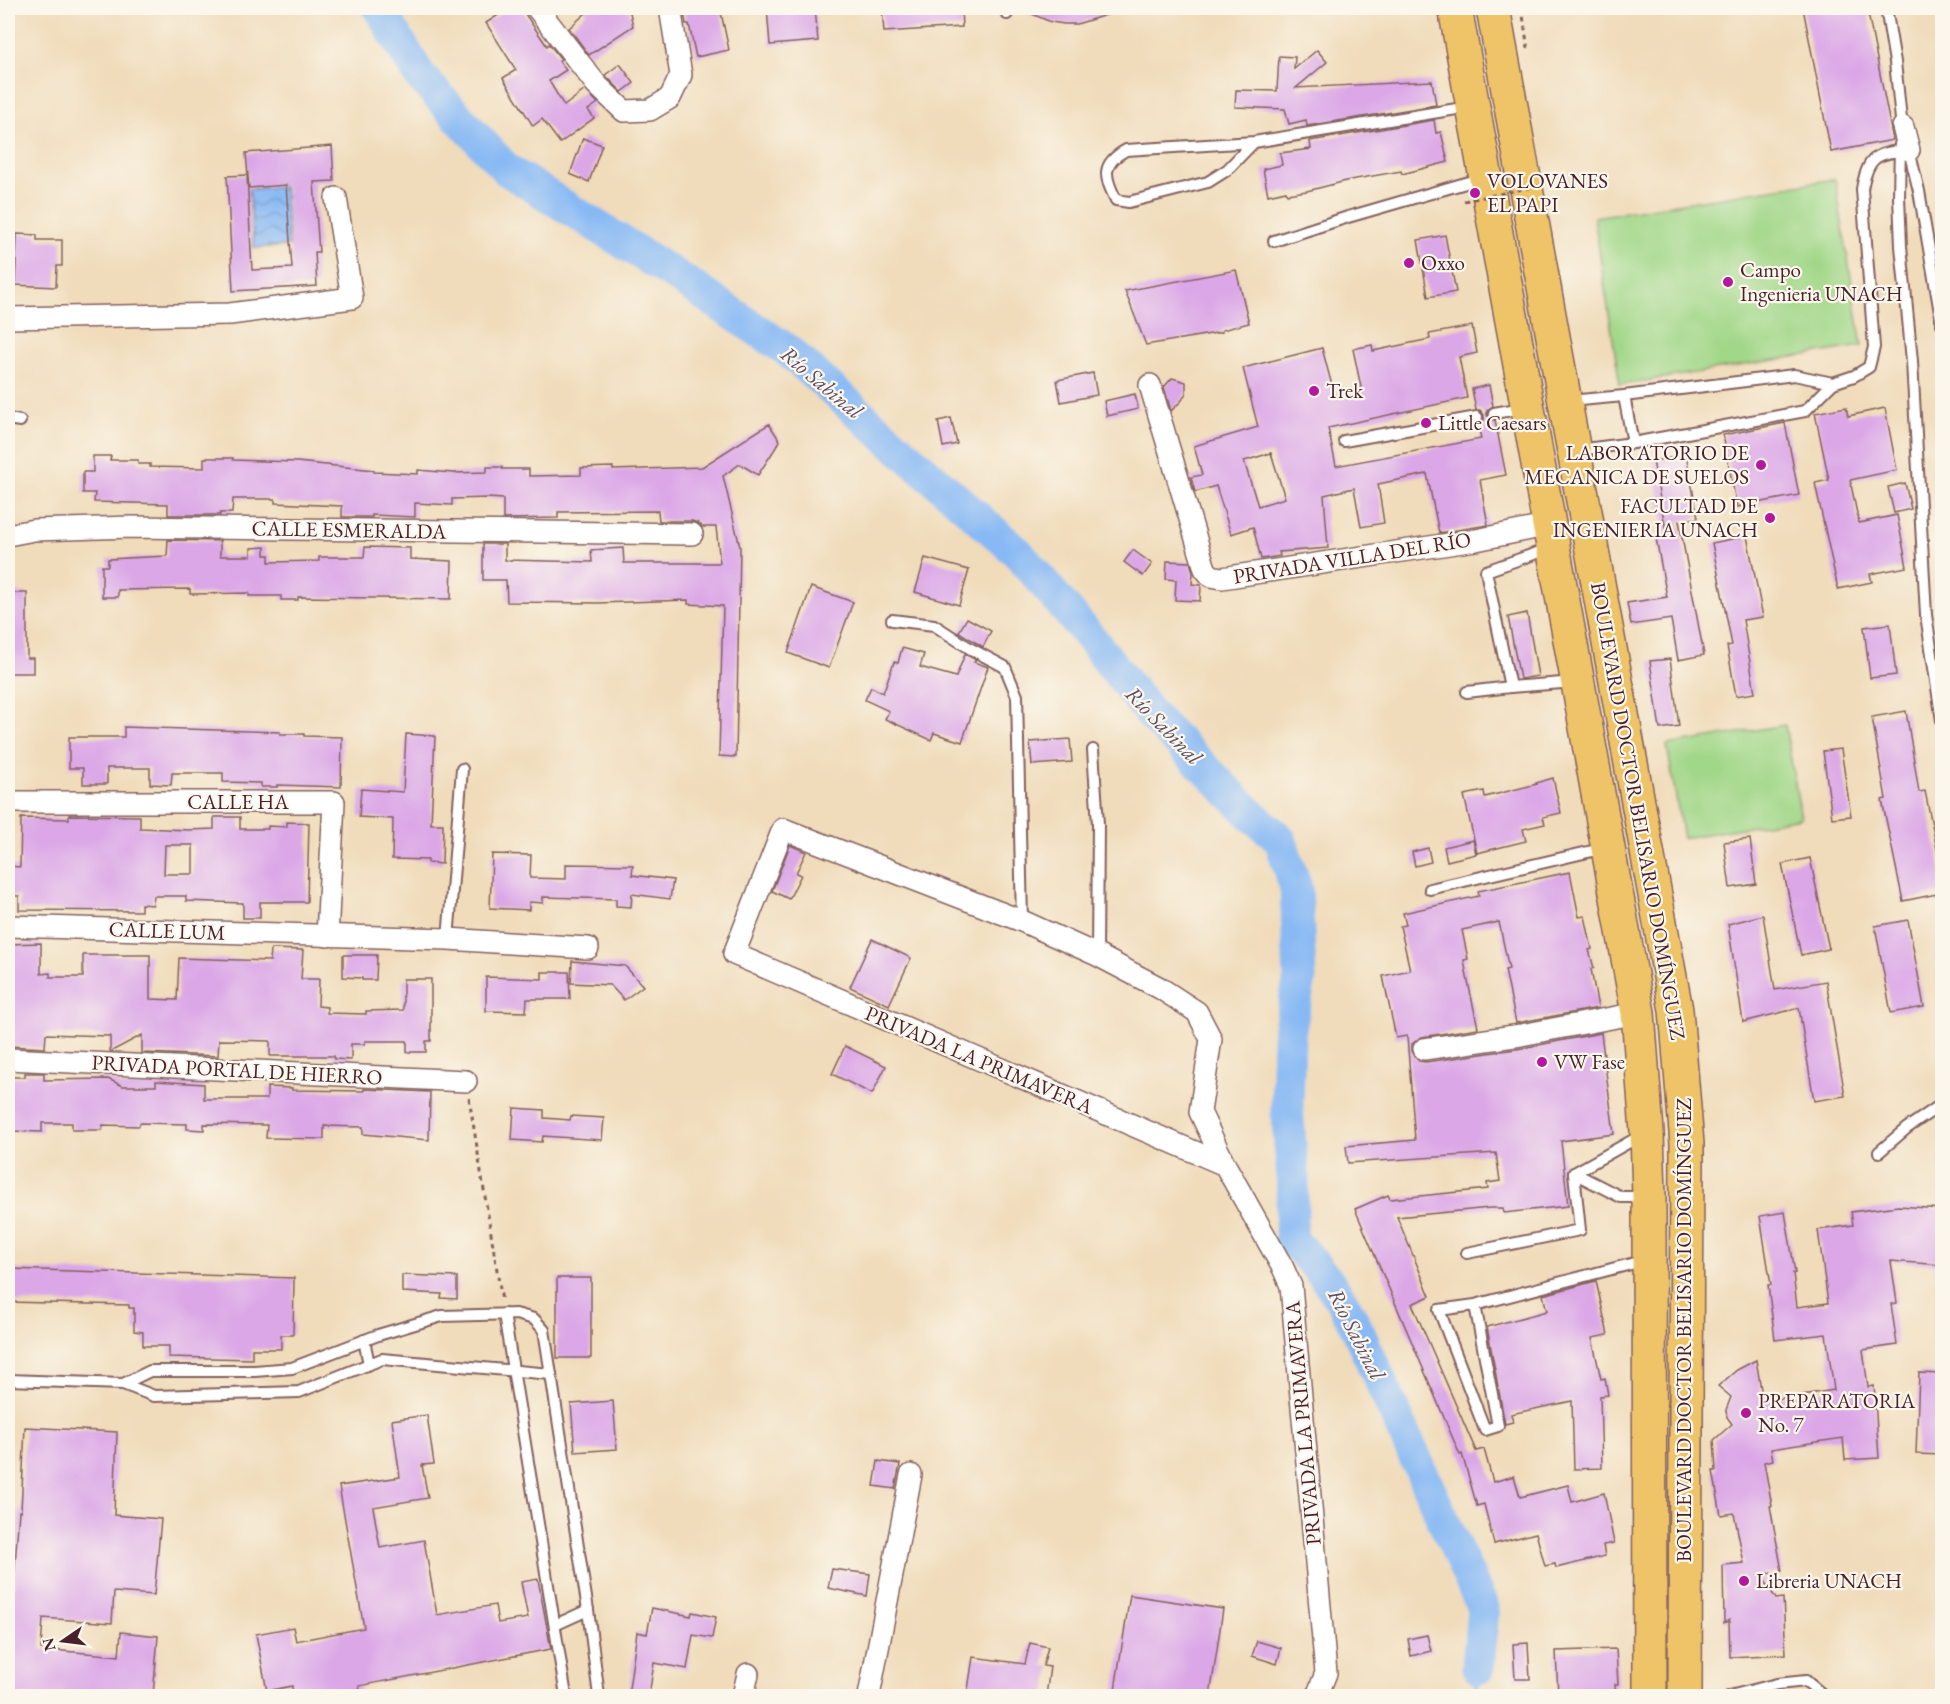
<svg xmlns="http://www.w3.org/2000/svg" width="1950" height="1704" viewBox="0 0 1950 1704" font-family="'EB Garamond',serif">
<defs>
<pattern id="water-waves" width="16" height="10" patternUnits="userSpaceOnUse" patternTransform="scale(1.5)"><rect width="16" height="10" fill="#88b9f4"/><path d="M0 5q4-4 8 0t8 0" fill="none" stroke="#7196c6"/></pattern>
</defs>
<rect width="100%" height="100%" fill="#fbf7ec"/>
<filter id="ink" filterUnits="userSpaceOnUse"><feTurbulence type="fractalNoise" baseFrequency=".0167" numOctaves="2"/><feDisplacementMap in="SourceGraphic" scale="12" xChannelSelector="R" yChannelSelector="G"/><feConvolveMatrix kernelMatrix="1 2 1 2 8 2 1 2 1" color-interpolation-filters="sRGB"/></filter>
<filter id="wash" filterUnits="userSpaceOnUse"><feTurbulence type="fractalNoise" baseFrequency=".008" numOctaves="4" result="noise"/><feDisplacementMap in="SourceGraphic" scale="24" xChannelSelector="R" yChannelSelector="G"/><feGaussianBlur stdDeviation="1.35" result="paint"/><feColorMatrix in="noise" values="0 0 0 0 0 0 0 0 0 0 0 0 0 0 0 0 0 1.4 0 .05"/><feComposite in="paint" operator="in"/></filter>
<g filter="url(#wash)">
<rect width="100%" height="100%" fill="#f0dbba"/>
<g fill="#a1d788" stroke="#767b5a" stroke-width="1.5">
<path d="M1835,179L1862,346L1620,385L1594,217Z"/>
<path d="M1785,725L1801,818L1683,838L1667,745Z"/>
</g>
<path fill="url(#water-waves)" stroke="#696c90" stroke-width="1.5" d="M284,187L289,246L254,248L249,189Z"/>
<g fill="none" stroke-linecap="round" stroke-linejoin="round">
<path stroke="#88b9f4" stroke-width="5" d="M1476,1696L1478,1668"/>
<path stroke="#88b9f4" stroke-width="33" d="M379,8L420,76L507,170L675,275L787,350L1018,553L1093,641L1153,717L1253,816L1280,839L1296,888L1300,978L1289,1033L1287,1110L1293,1176L1291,1239C1326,1276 1347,1302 1366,1349L1483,1608L1478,1668"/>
</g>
<g id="blocks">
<g fill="#dba7e7" fill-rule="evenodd">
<path d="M509,8H521L547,46L549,44L561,59L559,61L566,70L549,81L564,106L585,90L598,103L588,110L594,118L560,143L542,119L533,126L503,78L516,70L486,23Z"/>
<path d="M585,8H629L633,26L589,55L569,28L586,13Z"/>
<path d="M683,8H720L729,50L696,57L689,24H686Z"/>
<path d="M767,8H815L818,41L770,45Z"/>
<path d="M882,8H961L962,27L884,32Z"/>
<path d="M1018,8H1118L1119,11L1077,24H1064L1051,22Z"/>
<path d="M1803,8H1867L1893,140L1831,152Z"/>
<path d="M1317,50L1327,62L1296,88L1432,81L1436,105L1307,126L1306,120L1289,124L1285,109L1235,107L1236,90L1277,91L1279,56L1295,57L1294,69Z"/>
<path d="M620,64L634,83L622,92L605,75Z"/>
<path d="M1434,120L1436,133L1441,132L1448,162L1402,174L1401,171L1350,180L1307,191L1287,194L1286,191L1268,195L1263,169L1282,165L1280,153L1311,149L1310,141Z"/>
<path d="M583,138L602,145L589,182L570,174Z"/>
<path d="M332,146L334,181L314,182L319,252H315L317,286L233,291L227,176L247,175L252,270L292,268L286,185L249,188L246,153Z"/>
<path d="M17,234L37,235V240H62V266H57L56,287L15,285Z"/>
<path d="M1445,235L1456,292L1428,297L1418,240Z"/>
<path d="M1236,270L1249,323L1222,330V332L1146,345L1125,291Z"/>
<path d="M1472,326L1477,353L1459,357L1467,398L1328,428L1336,466L1481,439L1478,424L1484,420V415L1480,410H1476L1472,389L1489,385L1493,406L1487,410V415L1491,420H1495L1506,475L1480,480L1488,525L1439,533L1427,474L1378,484L1384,523L1361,527L1354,488L1324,495L1328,548L1279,552L1280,556L1261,559L1253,527L1231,534L1216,486L1195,492L1191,477L1202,475L1194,446L1258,427L1243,368L1322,348L1335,397L1362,392L1353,349L1372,345L1373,351L1430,339L1429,334ZM1271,453L1285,498L1258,506L1244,461Z"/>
<path d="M1093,373L1097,395L1061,402L1057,380Z"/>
<path d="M1172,378L1186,382V393L1182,400L1171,411L1164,387Z"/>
<path d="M1135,394L1138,409L1107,416L1104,401Z"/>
<path d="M1846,407L1848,416L1885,408L1897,470L1850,480L1859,523L1897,515L1907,567L1870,574L1872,582L1838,589L1815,483L1829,480L1815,413Z"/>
<path d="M951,418L957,444L943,447L938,421Z"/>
<path d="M1785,423L1799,495L1737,507L1723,435Z"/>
<path d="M769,424L780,441L758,475L740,464L723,476L740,547L736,757L719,756L723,606L688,604V600L598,603L507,602L506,580H483V544H505V560L592,562L591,550L623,548L624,563H720L716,527H703L698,523L692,521H659L658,511L558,512V518L503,519V499L488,498L452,499V505L415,503V517L372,515V517H342V506L275,503V499H233L232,513H220V515H168V504L94,502L95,493H83V472H93V456H111L110,460H138V464H150V467L204,468V458H233V460L297,462L374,470V472L418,474V470L453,473L487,472V467H502V469H529V476L581,475V468L613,467V470L702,467Z"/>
<path d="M1686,455L1698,518L1679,521L1704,655L1678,660L1671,619L1631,625L1627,603L1667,597L1656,538L1667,536L1653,461Z"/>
<path d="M1905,483L1911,509L1894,513L1888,487Z"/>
<path d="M1747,536L1763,617L1743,620L1755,693L1736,696L1727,646L1732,645L1712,543Z"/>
<path d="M168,540L220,541V556H251V548L265,547V555H269V562L319,561V557H364L365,547L410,548V559L452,561L451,599L298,597V600H281V596H249V593L190,594V589L118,590V597H102V566H108V559L167,556Z"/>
<path d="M1133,550L1152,564L1143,576L1124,562Z"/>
<path d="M925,558L969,570L959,605L915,592Z"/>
<path d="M1167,561L1190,562L1193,572L1192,584L1201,585L1200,601L1175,600L1176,580L1166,579Z"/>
<path d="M811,587L853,602L829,668L788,653Z"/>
<path d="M8,593H27V658H33V673H8Z"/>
<path d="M1527,613L1538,676L1520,679L1508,617Z"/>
<path d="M967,618L991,631L983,647L959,632Z"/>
<path d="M1890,624L1896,675L1870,678L1864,627Z"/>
<path d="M902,648L924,654L920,667L956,677L965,654L976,660L974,662L988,667L962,742L934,733L931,740L885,719L889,711L865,700L871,687L883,693L894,662L898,663Z"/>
<path d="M1670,659L1679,726L1660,729L1650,661Z"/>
<path d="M1906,711L1919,792L1925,791L1942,873V893L1903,901L1882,800L1886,799L1872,717Z"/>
<path d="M124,727L280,732V734H304V736L342,737L341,787L277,785V787H261V783L223,782V773H172L171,785L150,784V768H107V784H83V768H69V737H124Z"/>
<path d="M406,734L435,736L431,824H443L442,864L428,863V860L392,859L393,819L359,817L361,789L403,792Z"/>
<path d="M1070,739L1072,762L1032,765L1030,742Z"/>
<path d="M1841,749L1851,816L1832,818L1823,751Z"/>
<path d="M1553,778L1561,813L1543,817L1545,824L1523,829L1526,841L1477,853L1464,795L1484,791L1485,797L1537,784L1536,783Z"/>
<path d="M69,815L140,816V828L189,830L214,829V817H240V829H268V826L287,827V822L309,823L307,902H260V918H243V903L186,901V896H154L153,905L141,904V911L19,910V896H8V866L20,867L21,818L69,819ZM165,845H193V874H164Z"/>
<path d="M1750,839L1756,884L1730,888L1724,842Z"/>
<path d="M1473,840L1476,854L1447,861L1444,847Z"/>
<path d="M790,845L806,852L796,873L801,875L789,899L772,891Z"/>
<path d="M1428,848L1431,862L1415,866L1412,852Z"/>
<path d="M492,854L531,855L530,878L566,879V864L633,865L632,875L673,880L670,899L632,894L631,907L616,906V899L543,897V903L529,902V910L490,908Z"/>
<path d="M1810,858L1829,949L1801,955L1782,864Z"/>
<path d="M1570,872L1579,917L1585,916L1592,949L1589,950L1594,968L1591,969L1598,1008L1516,1023L1505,970L1509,969L1499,922L1462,930L1468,959L1464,960L1467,977L1478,1028L1422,1037L1412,1044V1051L1419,1061L1426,1062L1523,1048L1601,1033L1614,1134L1561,1141L1568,1206L1504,1213L1503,1208H1490L1397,1217L1430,1296L1412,1304L1476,1451L1484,1449L1493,1482L1514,1476L1520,1497L1568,1485L1572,1502L1604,1493L1614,1543L1603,1545L1605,1556L1556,1568L1555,1564L1545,1566L1536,1533L1494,1544L1484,1504L1477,1506L1462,1454L1460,1455L1355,1209L1388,1195L1390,1199L1488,1189L1487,1183L1500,1181L1496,1153L1348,1163L1346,1146L1415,1140L1407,1036L1396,1038L1383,976L1410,970L1400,926L1406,925L1403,913L1479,896L1478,891Z"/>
<path d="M1763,915L1775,990L1826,981L1845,1096L1814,1101L1799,1008L1743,1022L1728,924Z"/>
<path d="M1908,920L1924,1007L1891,1013L1875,926Z"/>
<path d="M872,939L911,958L889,1005L850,987Z"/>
<path d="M41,943V974L50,973V977H83V955H150V999L177,1000L179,958L270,961L271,949L303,950L301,979H319L318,1006L327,1007V1013L366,1014V1011L403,1010V979H431V1041H426V1052H407V1041H365V1044H351V1060L334,1059V1056H270V1041L219,1040L218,1056L142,1053V1035L112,1051H110V1036L76,1035L46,1034L45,1048L8,1046V944Z"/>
<path d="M343,955H377L376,980H362V978L343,977Z"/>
<path d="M572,961L625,966L643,986L624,1000L610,985L571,983Z"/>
<path d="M542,972H569L570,999H527L526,1012L486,1011V977L542,979Z"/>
<path d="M845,1046L886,1066L872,1094L832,1074Z"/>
<path d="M25,1073H44V1080L108,1079L123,1086H156V1081L204,1084V1099H267V1087L292,1088V1090L364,1091V1089L430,1092L429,1140L363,1134V1127L324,1126V1139L266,1138L267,1125L204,1124V1130L187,1129V1124L140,1123L139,1126L103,1125L102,1130H72V1123H42V1132L8,1131V1077H25Z"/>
<path d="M514,1108L544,1110V1118L570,1120L571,1116L604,1118L602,1140L543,1136L542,1142L512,1140Z"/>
<path d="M1898,1206L1942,1209V1265L1891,1261L1897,1303L1891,1304L1897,1345L1863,1350L1868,1387L1874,1386L1879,1458L1845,1460L1843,1438L1771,1449L1773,1460L1764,1462L1772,1506H1770L1782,1571L1761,1575L1776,1599L1783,1598L1786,1654L1730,1657L1729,1620L1724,1623L1723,1565L1744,1563L1734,1513L1721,1515L1713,1471H1716L1714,1440L1732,1424L1727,1417L1726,1410L1731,1397L1718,1386L1737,1370L1756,1360L1763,1401L1834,1390L1826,1334L1775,1340L1768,1285H1771L1760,1216L1785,1212L1795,1273H1793L1797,1307L1828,1303L1818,1230L1853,1225L1851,1212Z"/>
<path d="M8,1269L294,1278L293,1335H281V1349H252V1359L169,1357V1346H143V1332L134,1331V1308H129V1305L8,1302Z"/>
<path d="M402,1275L457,1277V1299L441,1298L442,1294L402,1292Z"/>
<rect x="557" y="1278" width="34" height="80"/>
<path d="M1596,1281L1608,1335L1592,1338L1601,1379L1605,1378L1608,1395L1600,1396L1602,1468L1574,1469L1572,1401L1511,1414L1513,1422L1505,1424L1487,1327L1547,1311L1543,1295Z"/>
<path d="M1919,1373L1942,1374V1455L1916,1454Z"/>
<path d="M613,1401L617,1449L575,1452L571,1404Z"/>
<path d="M427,1415L434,1464L422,1465L428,1498L373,1507L380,1548L424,1540L437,1615L495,1605L498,1623L528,1618L521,1582L538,1579L551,1649L359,1686L361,1696H293L292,1686L267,1691L256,1634L293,1627L296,1641L364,1628L339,1486L400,1477L392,1420Z"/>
<path d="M25,1427L117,1432L114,1515L161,1519L154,1595L114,1592L112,1623L43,1618L41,1649L119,1656L121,1632L158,1636L153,1696H8L9,1644L19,1511H21Z"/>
<path d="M878,1461L900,1464L895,1489L874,1486Z"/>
<path d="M832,1569L870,1574L867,1596L828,1588Z"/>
<path d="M1130,1595L1223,1609L1210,1696H1114Z"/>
<path d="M652,1608L691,1616L692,1612L716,1617L712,1638L693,1635L687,1669L654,1663L649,1696H628L637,1632L647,1634Z"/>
<path d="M1427,1635L1431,1651L1411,1656L1408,1639Z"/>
<path d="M1257,1641L1281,1648L1277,1664L1252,1656Z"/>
<path d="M1030,1643L1048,1647L1043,1666L1050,1667L1046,1696H967L973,1657L1025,1664Z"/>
<path d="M1528,1643L1530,1679H1515L1513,1644Z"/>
<path d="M1616,1649L1618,1684H1615L1616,1696H1558L1556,1651Z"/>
</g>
</g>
</g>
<g filter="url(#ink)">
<use href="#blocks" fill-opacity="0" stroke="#84615d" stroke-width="1.5"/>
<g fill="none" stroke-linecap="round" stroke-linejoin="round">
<g stroke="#84615d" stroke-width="14">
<g id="service">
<path d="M1005,8L1007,14"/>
<path d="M1886,8L1895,62L1902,129"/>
<path d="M1254,142L1227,170L1208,182L1129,202L1116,200C1104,176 1101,164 1126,150L1254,142L1469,107"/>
<path d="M1900,144L1899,197L1901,246L1912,361L1926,615L1942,721"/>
<path d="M1274,241L1348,217L1483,178"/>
<path d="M1624,396L1633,443"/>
<path d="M1569,401L1624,396L1794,375L1833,383"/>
<path d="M1494,413L1523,408"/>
<path d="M8,419L20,421"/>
<path d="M1344,441L1477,417"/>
<path d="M1577,450L1633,443L1805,411L1833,383L1854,376L1869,367L1874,347L1862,189C1868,156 1876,153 1909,150L1919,191L1942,324"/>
<path d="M892,620L934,625L971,649L1005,667L1017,696L1022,921"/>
<path d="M1510,687L1486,571L1551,548"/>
<path d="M1467,692L1510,687L1575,682"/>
<path d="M1093,750L1098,824L1097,955"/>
<path d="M1430,889L1605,848"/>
<path d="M448,939L462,769"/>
<path d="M1642,1135L1574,1173L1621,1197H1646"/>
<path d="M1879,1152L1907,1128L1942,1104"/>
<path d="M1467,1253L1580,1230L1574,1173"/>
<path d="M1475,1305L1498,1426L1485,1430L1439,1310L1475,1305L1646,1260"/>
<path d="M504,1314L566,1696"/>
<path d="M364,1340L369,1364"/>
<path d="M8,1380L123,1384L154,1396L299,1392L382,1359L551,1374"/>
<path d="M123,1384L150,1371H255L292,1368L378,1335L442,1316L516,1314L534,1319L544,1330L588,1610L599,1696"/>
<path d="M555,1625L588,1610"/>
<path d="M1730,1696L1777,1684L1806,1681L1824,1696"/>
</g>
</g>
<g stroke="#84615d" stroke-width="24">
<g id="minor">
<path d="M537,8L596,84L624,111L650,110L670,98L681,75L670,8"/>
<path d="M1903,127L1909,150"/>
<path d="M8,318L230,314L352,298L336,198"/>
<path d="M1150,385L1205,569L1211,576L1222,578L1476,540L1550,525"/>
<path d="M8,535L34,530L132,527L692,534"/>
<path d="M8,802H334L327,936"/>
<path d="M8,926L448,939L588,948"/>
<path d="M1424,1049L1521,1035L1638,1013"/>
<path d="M8,1059L466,1081"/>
<path d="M1225,1165L734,954L783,829L1022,921L1097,955L1160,988L1197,1012L1211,1039L1200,1112L1225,1165L1283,1268L1291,1286L1326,1673L1317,1696"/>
<path d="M743,1696L748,1674"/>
<path d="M869,1696L911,1475"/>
</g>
</g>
<g stroke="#84615d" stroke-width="36">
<g id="primary">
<path d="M1455,8L1638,1013L1647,1132L1649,1196L1650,1696"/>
<path d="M1493,8L1676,1010L1687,1144L1685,1696"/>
</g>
</g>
<g stroke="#84615d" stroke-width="3" stroke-dasharray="4.5 4.5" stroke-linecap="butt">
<path d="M1522,8L1528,50"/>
<path d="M469,1098L502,1301"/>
</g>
<use href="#service" stroke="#fff" stroke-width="10"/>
<use href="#minor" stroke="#fff" stroke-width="21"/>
<use href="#primary" stroke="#efc469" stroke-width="33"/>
<path stroke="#84615d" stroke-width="3" stroke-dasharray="4.5 4.5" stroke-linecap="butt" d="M1464,201L1538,186"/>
</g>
</g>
<g fill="#b5179e" stroke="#fbf7ec" stroke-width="2">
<circle cx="1475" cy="193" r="6"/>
<circle cx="1409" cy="263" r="6"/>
<circle cx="1728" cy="282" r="6"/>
<circle cx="1314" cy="391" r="6"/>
<circle cx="1426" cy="423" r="6"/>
<circle cx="1761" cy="465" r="6"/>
<circle cx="1770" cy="518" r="6"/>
<circle cx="1542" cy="1062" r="6"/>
<circle cx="1746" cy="1413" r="6"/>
<circle cx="1744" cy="1581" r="6"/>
</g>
<g text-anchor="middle" stroke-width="4.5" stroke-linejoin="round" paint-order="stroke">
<g font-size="21" fill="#4a1f2b" stroke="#fbf7ec" text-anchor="start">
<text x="1487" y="188">VOLOVANES<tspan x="1487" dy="24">EL PAPI</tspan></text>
<text x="1421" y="270">Oxxo</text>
<text x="1740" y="277">Campo<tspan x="1740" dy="24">Ingenieria UNACH</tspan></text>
<text x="1326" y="398">Trek</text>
<text x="1438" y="430">Little Caesars</text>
<text x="1749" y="460" text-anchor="end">LABORATORIO DE<tspan x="1749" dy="24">MECANICA DE SUELOS</tspan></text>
<text x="1758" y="513" text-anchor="end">FACULTAD DE<tspan x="1758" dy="24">INGENIERIA UNACH</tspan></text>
<text x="1554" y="1069">VW Fase</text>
<text x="1758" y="1408">PREPARATORIA<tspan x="1758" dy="24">No. 7</tspan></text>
<text x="1756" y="1588">Libreria UNACH</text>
</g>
<g font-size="21" fill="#4a1f2b" stroke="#fbf7ec">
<text transform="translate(349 530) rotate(1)" y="7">CALLE ESMERALDA</text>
<text transform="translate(1352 558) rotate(-9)" y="7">PRIVADA VILLA DEL RÍO</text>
<text x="238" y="809">CALLE HA</text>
<text transform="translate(1638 811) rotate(80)" y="7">BOULEVARD DOCTOR BELISARIO DOMÍNGUEZ</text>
<text transform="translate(167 931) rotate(2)" y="7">CALLE LUM</text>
<text transform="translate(979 1060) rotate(23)" y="7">PRIVADA LA PRIMAVERA</text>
<text transform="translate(237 1070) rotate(3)" y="7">PRIVADA PORTAL DE HIERRO</text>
<text transform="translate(1684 1330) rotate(-90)" y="7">BOULEVARD DOCTOR BELISARIO DOMÍNGUEZ</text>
<text transform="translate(1303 1423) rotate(-95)" y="7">PRIVADA LA PRIMAVERA</text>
</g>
<g font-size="22" font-style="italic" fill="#5d4d67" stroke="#fbf7ec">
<text transform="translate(822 382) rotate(40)" y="8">Río Sabinal</text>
<text transform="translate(1164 725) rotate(46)" y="8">Río Sabinal</text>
<text transform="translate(1357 1334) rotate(63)" y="8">Río Sabinal</text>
</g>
</g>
<rect width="1950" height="1704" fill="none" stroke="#fbf7ec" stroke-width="30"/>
<g transform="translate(63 1641) rotate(256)" stroke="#fbf7ec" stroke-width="4.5" paint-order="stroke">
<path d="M0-4.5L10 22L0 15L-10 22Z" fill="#4a1f2b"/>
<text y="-9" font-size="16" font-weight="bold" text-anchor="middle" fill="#4a1f2b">N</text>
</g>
</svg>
